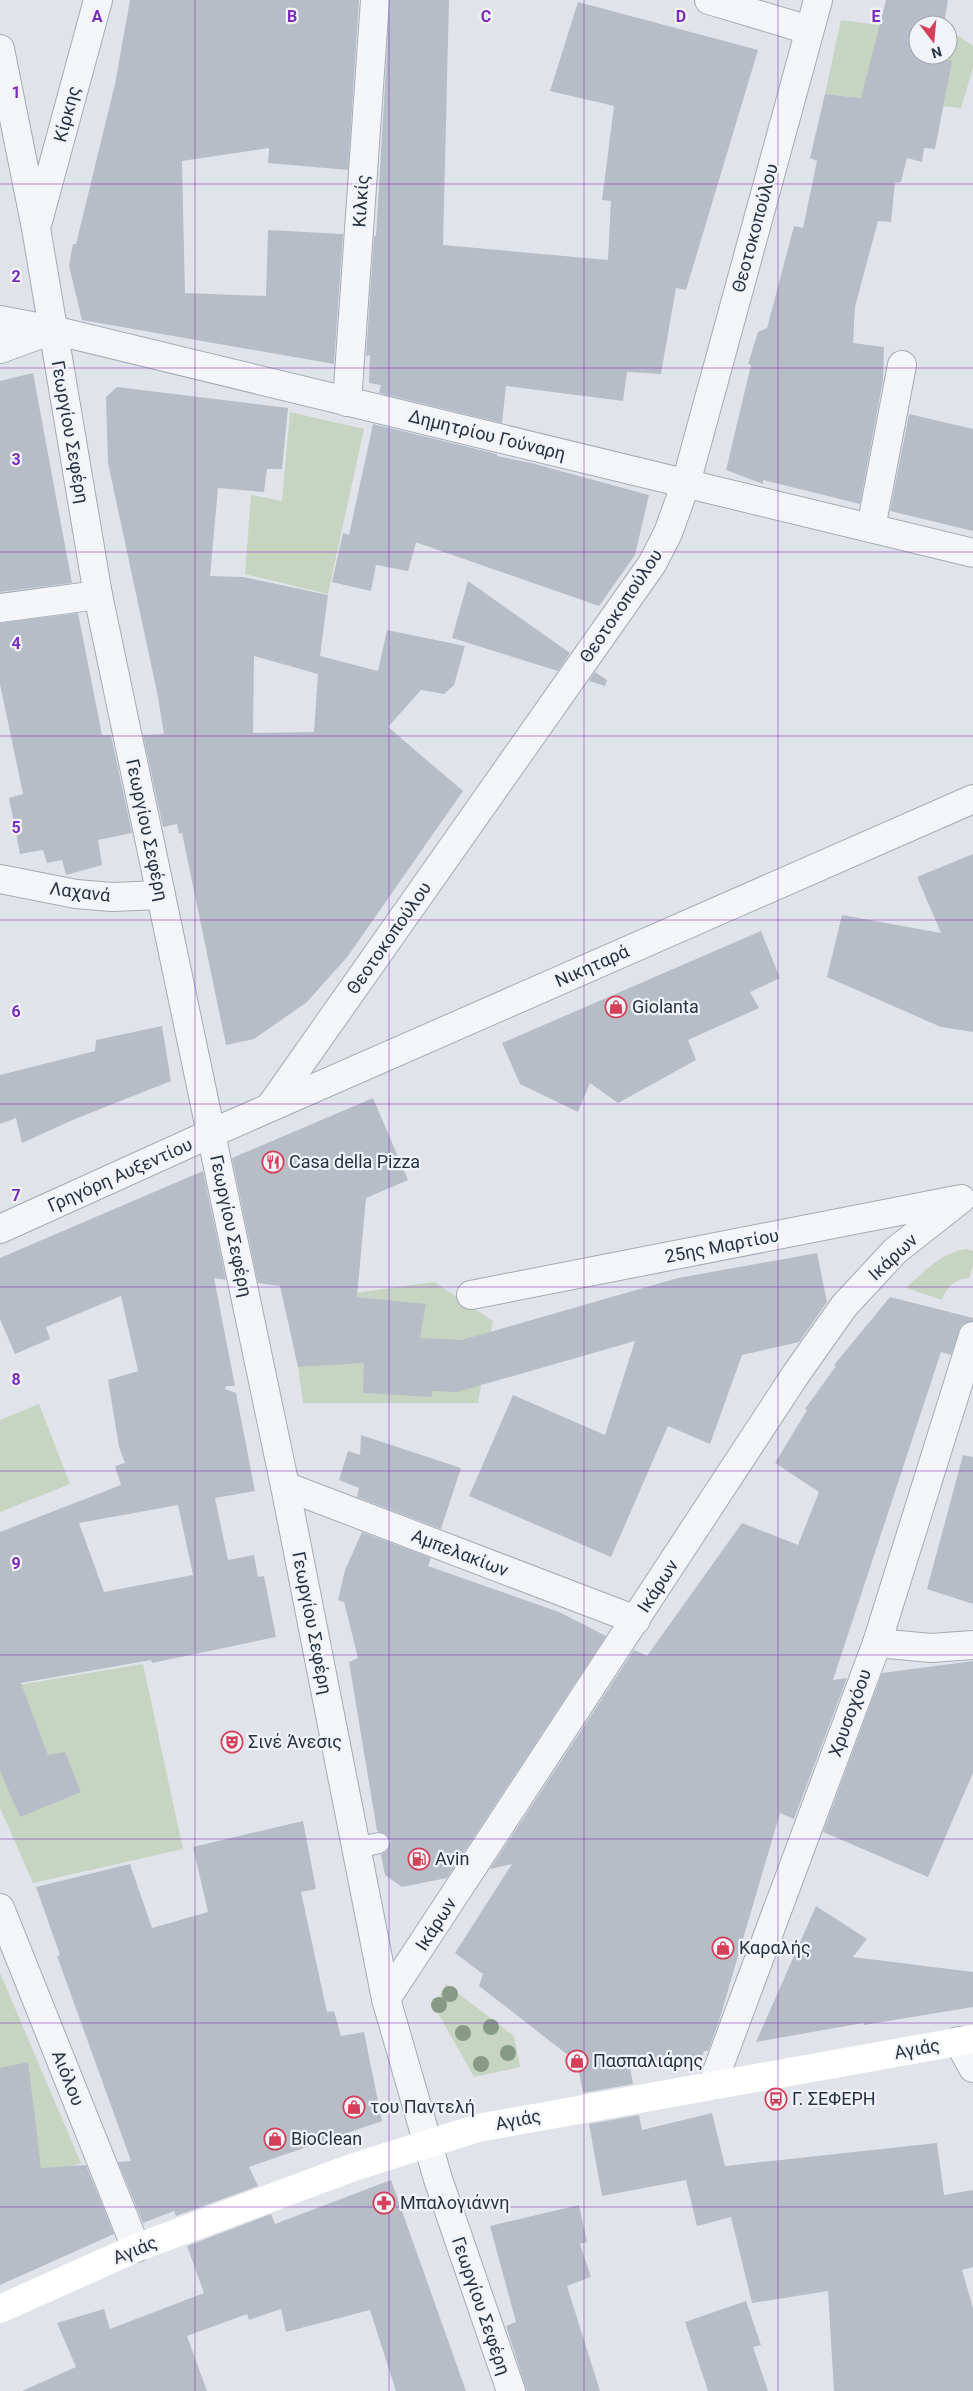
<svg xmlns="http://www.w3.org/2000/svg" width="973" height="2391" viewBox="0 0 973 2391" font-family="Roboto,sans-serif">
<rect width="100%" height="100%" fill="#e0e4ea"/>
<g fill="#c6d4c1">
<path d="M841,20L918,30V55H948V34L957,35L973,46V68L961,108L825,94Z"/>
<path d="M290,412L364,429L328,594L245,574L251,495L282,501Z"/>
<path d="M966,1249L973,1251V1266L969,1278C955,1279 946,1287 942,1300L906,1288C923,1272 943,1252 966,1249Z"/>
<path d="M434,1282L493,1321L478,1403H303L298,1367L324,1365L342,1343L348,1294Z"/>
<path d="M39,1404L70,1484L0,1512V1420Z"/>
<path d="M143,1664L183,1849L33,1883L0,1808V1688Z"/>
<path d="M0,1973L81,2163L73,2166L0,2172Z"/>
<path d="M446,1984L514,2036L520,2067L474,2077L434,2006Z"/>
</g>
<g fill="#b7bdc7" fill-rule="evenodd">
<path d="M130,0H359L348,170L268,163L269,148L182,161L185,293L266,296L268,230L343,234L334,364L82,320L69,266L73,244H76L115,84Z"/>
<path d="M390,0H449L443,245L608,260L611,201L602,200L614,106L550,91L578,2L758,50L686,290L676,288L661,374L627,372L623,401L506,386L502,423L379,393L381,385L369,383L370,355L366,356L374,236H376Z"/>
<path d="M886,0H948L944,25H918V55H939L938,58L952,61L935,149L924,148L922,162L907,158L901,182L895,183L891,222L878,221L855,307L853,343L884,347L883,380L860,504L763,480V484L726,470L751,365L748,364L758,332L767,328L794,226L803,228L817,161L810,158L825,94L861,98Z"/>
<path d="M33,373L72,583L0,592V381Z"/>
<path d="M117,387L288,408L282,469H267L264,492L218,488L210,576L243,577L328,595L320,656L378,671L387,630L465,646L454,685L444,694L421,690L388,727L463,791L348,956L307,1002L254,1039L226,1045L182,833L179,834L177,824L163,827L143,735L164,734L157,692L108,463L106,397ZM254,656L318,674L314,732L253,733Z"/>
<path d="M909,414L973,429V531L890,511Z"/>
<path d="M373,424L497,454V456L531,463L649,495L635,555L599,606L415,542L416,543L408,571L376,565L371,591L332,582L343,533L349,535Z"/>
<path d="M468,581L570,653L558,671L452,638Z"/>
<path d="M78,613L102,735H111L132,833L98,840L102,865L66,875L62,860L47,863L43,850L20,854L9,798L23,794L0,684V623Z"/>
<path d="M595,672L607,680L605,686L589,681Z"/>
<path d="M973,854V1032L941,1027L827,977L842,915L941,933L917,877Z"/>
<path d="M761,931L780,978L750,992L759,1008L688,1040L696,1060L618,1103L590,1083L578,1112L520,1084L502,1043Z"/>
<path d="M162,1026L171,1081L75,1119L22,1143L16,1118L0,1124V1075L95,1051L96,1040Z"/>
<path d="M373,1098L408,1180L366,1198L357,1297L426,1304L420,1338L462,1340L678,1278L817,1253L827,1302L799,1342L742,1355L710,1444L668,1426L611,1557L469,1496L513,1395L605,1435L635,1341L457,1392L432,1391V1397L363,1393L364,1363L298,1367L280,1286L258,1283L232,1158Z"/>
<path d="M203,1171L226,1280L214,1278L235,1386H226L225,1389L236,1393L255,1491L215,1498L228,1560L254,1555L258,1577L264,1576L276,1637L152,1663L151,1660L21,1683L48,1755L65,1752L81,1792L20,1817L0,1771V1532L121,1485L115,1466L125,1463L119,1447L108,1380L138,1371L121,1296L46,1327L50,1339L15,1354L0,1319V1258ZM178,1505L193,1575L104,1592L79,1523Z"/>
<path d="M890,1297L973,1318V1321L962,1325L951,1355L941,1352L833,1680L847,1678L794,1819L780,1813L719,2021L708,2051H704L703,2055L630,2067L633,2084L583,2093L577,2062L479,1986L483,1974L455,1953L512,1864L490,1869L634,1650L647,1656L742,1523L798,1545L819,1492L775,1463L807,1410L805,1409L836,1366L834,1365Z"/>
<path d="M361,1435L461,1468L441,1529L357,1497L359,1488L339,1480L348,1451L360,1455Z"/>
<path d="M963,1455L973,1457V1604L927,1589Z"/>
<path d="M362,1532L431,1558L428,1566L559,1612L606,1636L447,1878L402,1887L385,1875L381,1855L387,1851L391,1841L387,1835L377,1831L349,1662L358,1658L344,1602L338,1600L345,1570Z"/>
<path d="M973,1661V1773L928,1877L823,1832L882,1673Z"/>
<path d="M303,1821L316,1889L301,1892L327,2012L334,2011L341,2036L364,2032L382,2121L249,2167L258,2186L176,2216L174,2211L143,2223L118,2162L131,2161L57,1956L60,1955L36,1887L130,1864L152,1928L208,1912L193,1847Z"/>
<path d="M816,1906L867,1939L853,1957L973,1972V2007L864,2025L863,2023L756,2042Z"/>
<path d="M28,2062L41,2168L86,2165L114,2234L0,2285V2068Z"/>
<path d="M712,2113L725,2166L937,2143L944,2195L973,2190V2267L962,2270L973,2308V2391H834L828,2291L752,2303L731,2217L697,2226L686,2180L602,2196L589,2124L639,2115L642,2130Z"/>
<path d="M391,2180L466,2391H396L370,2310L286,2332L281,2309L249,2320L247,2314L187,2336L207,2391H22L76,2367L57,2323L104,2309L110,2329L204,2293L187,2246L271,2214L275,2224Z"/>
<path d="M579,2205L587,2242L580,2244L591,2277L567,2286L600,2391H527L506,2326L516,2322L490,2226Z"/>
<path d="M746,2301L761,2345L753,2347L768,2391H708L685,2322Z"/>
</g>
<g fill="none" stroke-linecap="round" stroke-linejoin="round">
<g stroke="#a5abb4" stroke-width="22">
<path id="service" d="M357,1848L379,1843"/>
</g>
<g stroke="#a5abb4" stroke-width="30">
<path id="pedestrian" d="M871,528L902,365"/>
</g>
<g stroke="#a5abb4" stroke-width="30">
<g id="minor">
<path d="M709,0L809,30"/>
<path d="M0,320L53,330L973,553"/>
<path d="M0,349L52,330"/>
<path d="M347,402L375,0"/>
<path d="M0,608L98,595"/>
<path d="M0,879L76,894L112,897L161,895"/>
<path d="M270,1107L652,564L668,533L686,483L818,0"/>
<path d="M471,1295L956,1200"/>
<path d="M285,1486L636,1620"/>
<path d="M877,1643L931,1648L973,1645"/>
<path d="M0,1908L136,2248"/>
<path d="M386,1999L796,1374L844,1306L895,1251L961,1199"/>
<path d="M958,2041L973,2068"/>
<path d="M712,2085L877,1643L973,1336"/>
</g>
</g>
<g stroke="#a5abb4" stroke-width="30">
<g id="tertiary">
<path d="M0,49L36,228L98,595L285,1486L386,1999L438,2179L511,2391"/>
<path d="M38,221L98,0"/>
<path d="M0,1229L212,1133L973,799"/>
</g>
</g>
<use href="#service" stroke="#f3f5f8" stroke-width="20"/>
<use href="#pedestrian" stroke="#f3f5f8" stroke-width="28"/>
<use href="#minor" stroke="#f3f5f8" stroke-width="28"/>
<use href="#tertiary" stroke="#f3f5f8" stroke-width="28"/>
<path stroke="#fff" stroke-width="28" d="M0,2309L136,2248L354,2167L478,2128L973,2039"/>
</g>
<g fill="#879a86">
<circle cx="450" cy="1994" r="8"/>
<circle cx="439" cy="2005" r="8"/>
<circle cx="491" cy="2027" r="8"/>
<circle cx="463" cy="2033" r="8"/>
<circle cx="508" cy="2053" r="8"/>
<circle cx="481" cy="2064" r="8"/>
</g>
<path fill="none" stroke="#7b2cbf" stroke-width="1" stroke-opacity="0.55" d="M195,0V2391M389,0V2391M584,0V2391M778,0V2391M0,184H973M0,368H973M0,552H973M0,736H973M0,920H973M0,1104H973M0,1287H973M0,1471H973M0,1655H973M0,1839H973M0,2023H973M0,2207H973"/>
<defs>
<g id="shop-ring" transform="scale(1.125)"><circle r="9.5" fill="#f0f3f7" stroke="#d4405a" stroke-width="1.5"/><path d="M-5-2.5h2.3a2.7 3.5 0 0 1 5.4 0H5L5.5 6h-11ZM-1.5-2.5h3a1.5 2.3 0 0 0-3 0Z" fill="#d4405a"/></g>
<g id="restaurant-ring" transform="scale(1.125)"><circle r="9.5" fill="#f0f3f7" stroke="#d4405a" stroke-width="1.5"/><path d="M-5-6h1v4h1v-4h1v4h1v-4h1v5L-1.5 .5V6h-2V.5L-5-1ZM5-6V6H3V1.5H1.5Q1.5-4 5-6Z" fill="#d4405a"/></g>
<g id="theatre-ring" transform="scale(1.125)"><circle r="9.5" fill="#f0f3f7" stroke="#d4405a" stroke-width="1.5"/><path d="M-5-5.5Q0-4 5-5.5V0Q5 5 0 6Q-5 5-5 0ZM-3.3-2.5H-1v1.5H-3.3ZM1-2.5H3.3v1.5H1ZM-2.8 1Q0 5.5 2.8 1Z" fill="#d4405a"/></g>
<g id="fuel-ring" transform="scale(1.125)"><circle r="9.5" fill="#f0f3f7" stroke="#d4405a" stroke-width="1.5"/><path d="M-5.5-6h7V0h2V4h1.3V-2.5L3-4.5l.8-.8L6-3V5H2.5V1h-1V6h-7ZM-4.2-4.7v3.2H.2V-4.7Z" fill="#d4405a"/></g>
<g id="bus-ring" transform="scale(1.125)"><circle r="9.5" fill="#f0f3f7" stroke="#d4405a" stroke-width="1.5"/><path d="M-5-6H5V4H4V6H2V4H-2V6H-4V4H-5ZM-3.5-4V0h7V-4ZM-3.5 1.2v1.5H-2V1.2ZM2 1.2v1.5H3.5V1.2Z" fill="#d4405a"/></g>
<g id="pharmacy-ring" transform="scale(1.125)"><circle r="9.5" fill="#f0f3f7" stroke="#d4405a" stroke-width="1.5"/><path d="M-2-6h4v4h4v4h-4v4h-4v-4h-4v-4h4Z" fill="#d4405a"/></g>
</defs>
<g fill-rule="evenodd">
<use href="#shop-ring" x="616" y="1007"/>
<use href="#restaurant-ring" x="273" y="1162"/>
<use href="#theatre-ring" x="232" y="1742"/>
<use href="#fuel-ring" x="419" y="1859"/>
<use href="#shop-ring" x="723" y="1948"/>
<use href="#shop-ring" x="577" y="2061"/>
<use href="#bus-ring" x="776" y="2099"/>
<use href="#shop-ring" x="354" y="2107"/>
<use href="#shop-ring" x="275" y="2139"/>
<use href="#pharmacy-ring" x="384" y="2203"/>
</g>
<g text-anchor="middle" stroke-width="4.5" stroke-linejoin="round" paint-order="stroke">
<g font-size="18" fill="#283242" stroke="#f0f3f7">
<text transform="translate(67 114) rotate(-75)" y="6">Κίρκης</text>
<text transform="translate(361 201) rotate(-86)" y="6">Κιλκίς</text>
<text transform="translate(755 228) rotate(-75)" y="6">Θεοτοκοπούλου</text>
<text transform="translate(70 432) rotate(80)" y="6">Γεωργίου Σεφέρη</text>
<text transform="translate(487 435) rotate(14)" y="6">Δημητρίου Γούναρη</text>
<text transform="translate(621 606) rotate(-56)" y="6">Θεοτοκοπούλου</text>
<text transform="translate(147 830) rotate(78)" y="6">Γεωργίου Σεφέρη</text>
<text transform="translate(80 892) rotate(7)" y="6">Λαχανά</text>
<text transform="translate(389 938) rotate(-55)" y="6">Θεοτοκοπούλου</text>
<text transform="translate(592 966) rotate(-24)" y="6">Νικηταρά</text>
<text transform="translate(120 1175) rotate(-24)" y="6">Γρηγόρη Αυξεντίου</text>
<text transform="translate(231 1226) rotate(78)" y="6">Γεωργίου Σεφέρη</text>
<text transform="translate(722 1246) rotate(-11)" y="6">25ης Μαρτίου</text>
<text transform="translate(893 1257) rotate(-43)" y="6">Ικάρων</text>
<text transform="translate(460 1553) rotate(21)" y="6">Αμπελακίων</text>
<text transform="translate(658 1586) rotate(-57)" y="6">Ικάρων</text>
<text transform="translate(312 1623) rotate(79)" y="6">Γεωργίου Σεφέρη</text>
<text transform="translate(850 1713) rotate(-70)" y="6">Χρυσοχόου</text>
<text transform="translate(436 1924) rotate(-57)" y="6">Ικάρων</text>
<text transform="translate(917 2049) rotate(-10)" y="6">Αγιάς</text>
<text transform="translate(68 2078) rotate(68)" y="6">Αιόλου</text>
<text transform="translate(518 2120) rotate(-11)" y="6">Αγιάς</text>
<text transform="translate(135 2250) rotate(-22)" y="6">Αγιάς</text>
<text transform="translate(481 2306) rotate(71)" y="6">Γεωργίου Σεφέρη</text>
</g>
<g font-size="18" fill="#283242" stroke="#f0f3f7" text-anchor="start">
<text x="632" y="1013">Giolanta</text>
<text x="289" y="1168">Casa della Pizza</text>
<text x="248" y="1748">Σινέ Άνεσις</text>
<text x="435" y="1865">Avin</text>
<text x="739" y="1954">Καραλής</text>
<text x="593" y="2067">Πασπαλιάρης</text>
<text x="792" y="2105">Γ. ΣΕΦΕΡΗ</text>
<text x="370" y="2113">του Παντελή</text>
<text x="291" y="2145">BioClean</text>
<text x="400" y="2209">Μπαλογιάννη</text>
</g>
</g>
<g font-size="16" text-anchor="middle" font-weight="bold" fill="#7b2cbf" stroke="#f0f3f7" stroke-width="4.5" stroke-linejoin="round" paint-order="stroke">
<text x="97" y="22">A</text>
<text x="292" y="22">B</text>
<text x="486" y="22">C</text>
<text x="681" y="22">D</text>
<text x="876" y="22">E</text>
<text x="16" y="98">1</text>
<text x="16" y="282">2</text>
<text x="16" y="465">3</text>
<text x="16" y="649">4</text>
<text x="16" y="833">5</text>
<text x="16" y="1017">6</text>
<text x="16" y="1201">7</text>
<text x="16" y="1385">8</text>
<text x="16" y="1569">9</text>
</g>
<g transform="translate(933 40) rotate(164)"><circle r="24" fill="#f0f3f7" stroke="#a0a6af"/>
<path d="M0-4L9 19L0 12L-9 19Z" fill="#d4405a"/>
<text y="-8" font-size="14" font-weight="bold" text-anchor="middle" fill="#283242">N</text>
</g>
</svg>
